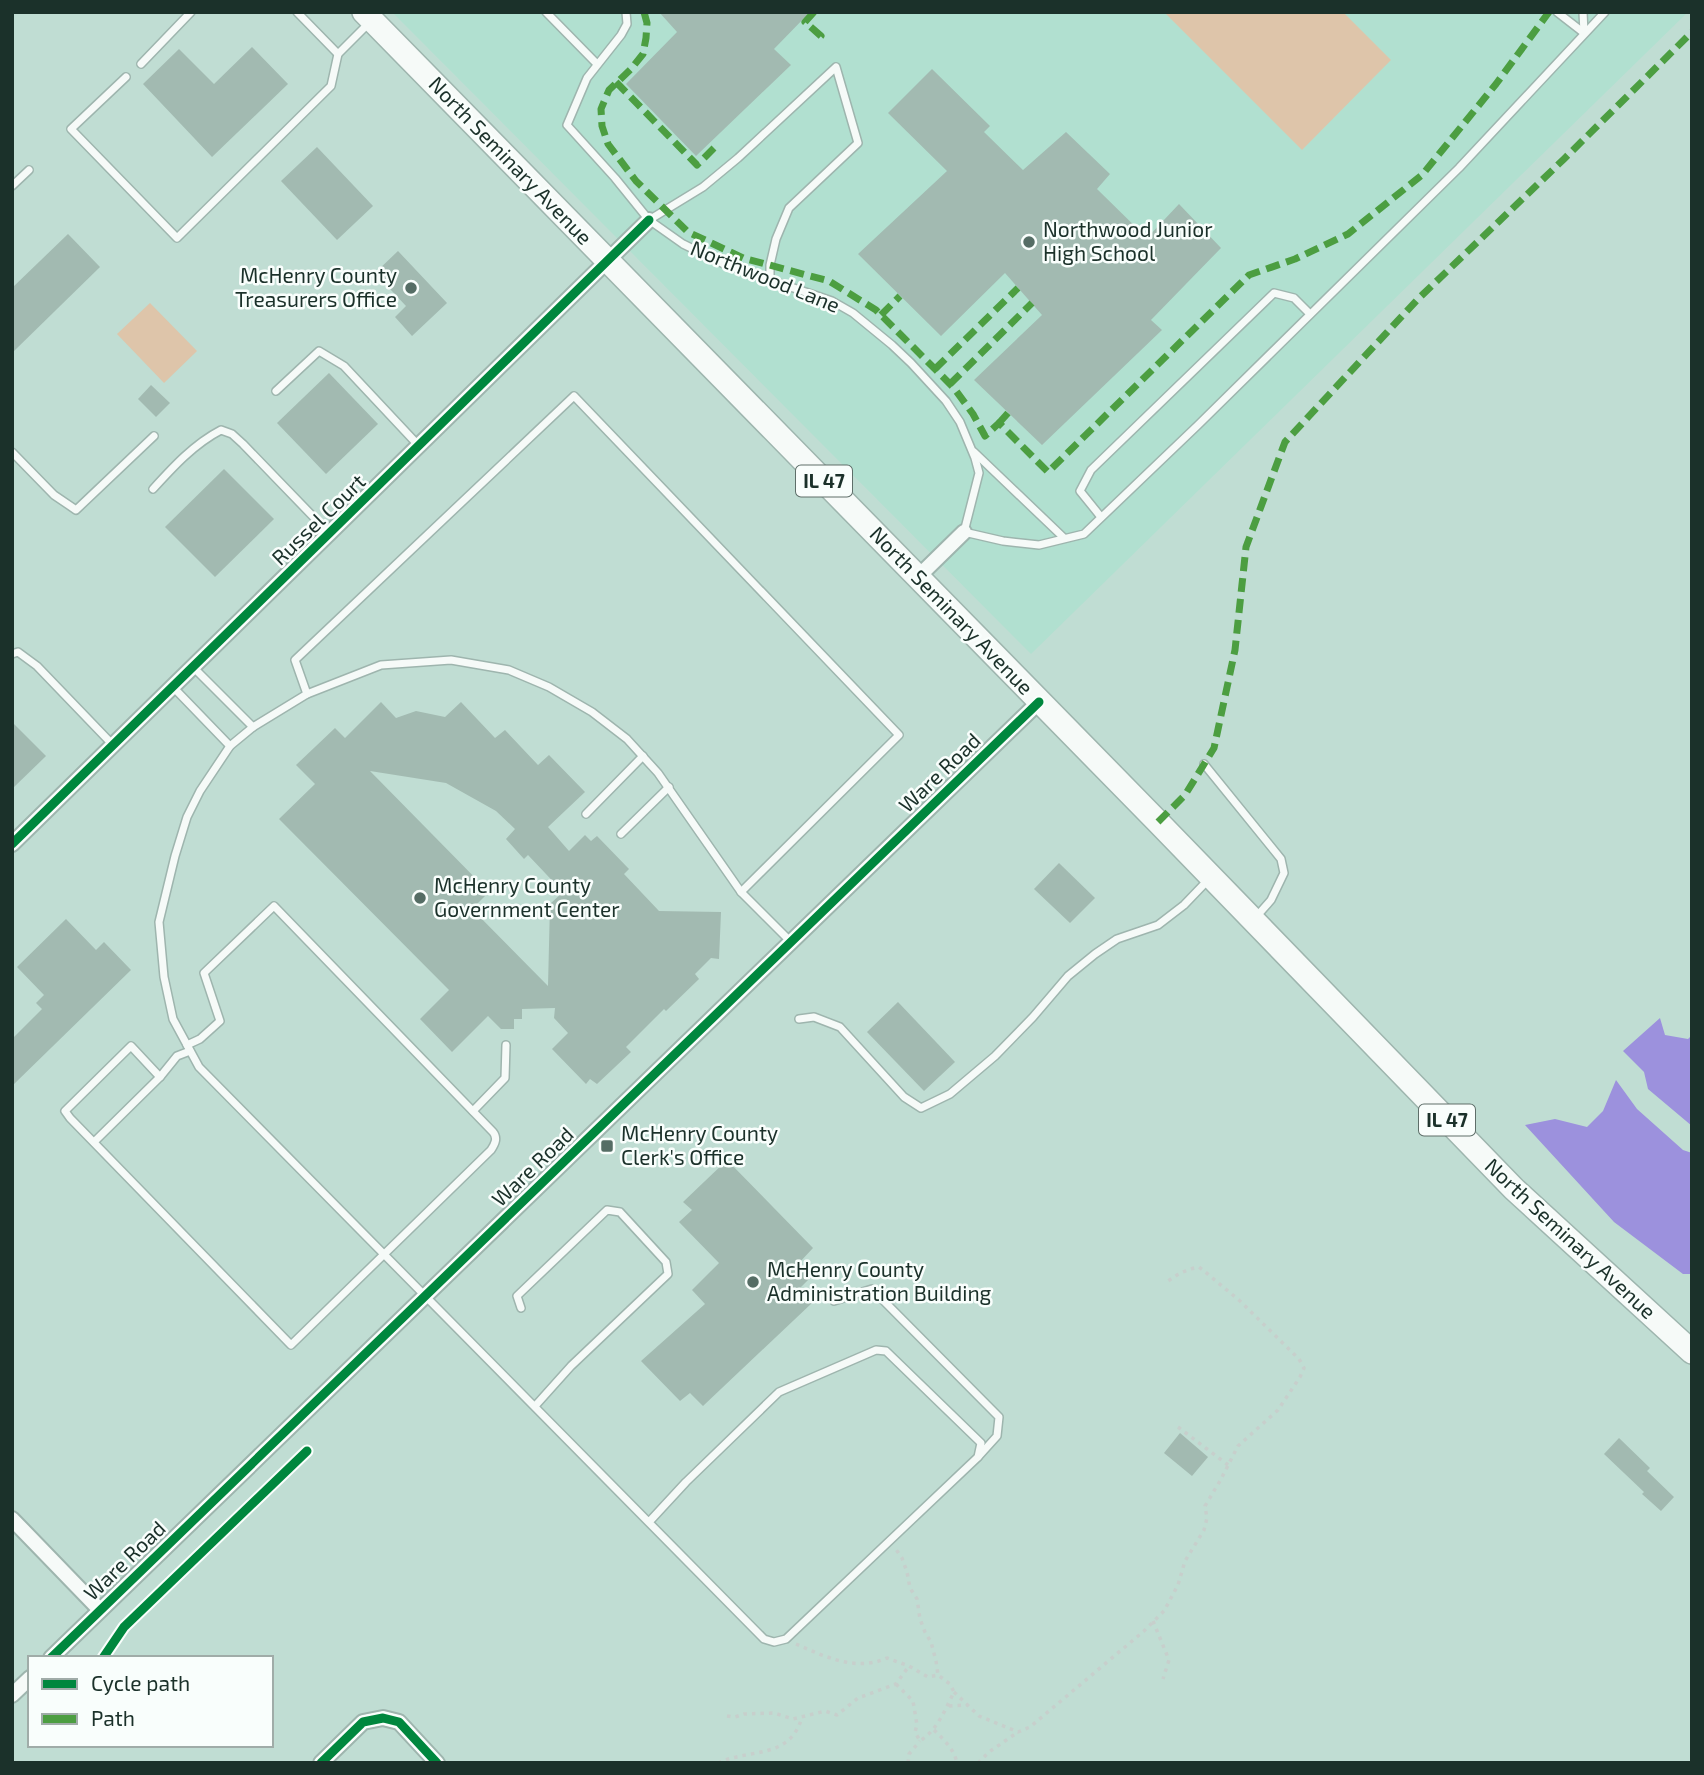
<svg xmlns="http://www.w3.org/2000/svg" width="1704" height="1775" viewBox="0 0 1704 1775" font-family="'Exo 2',sans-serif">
<rect width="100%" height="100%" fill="#c0ddd3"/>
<path fill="#b1e0d0" d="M392,12H1688L1031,654Z"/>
<g fill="#dec5aa">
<path d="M1164,12H1343L1391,60L1302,150Z"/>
<path d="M150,303L197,351L164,383L117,334Z"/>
</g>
<g fill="#9c91dd">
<path d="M1660,1018L1665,1035L1688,1039L1692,1035V1126L1648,1089L1644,1072L1623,1051Z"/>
<path d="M1616,1080L1637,1109L1683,1150L1692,1153V1274H1683L1614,1222L1525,1125L1555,1119L1587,1127L1603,1111Z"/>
</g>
<g fill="#a2bab1" fill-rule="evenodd">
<path d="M659,12H810L774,49L791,65L696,156L626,84L677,32Z"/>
<path d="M252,47L288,84L212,157L143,84L179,49L214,84Z"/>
<path d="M932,69L990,126L984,132L1023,170L1066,132L1110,174L1097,189L1147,238L1179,204L1221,248L1151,320L1162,330L1042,445L974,380L1042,315L1005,273L941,336L858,254L947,171L888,113Z"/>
<path d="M317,147L373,206L337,240L281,181Z"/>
<path d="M68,234L100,267L12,353V288Z"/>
<path d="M398,251L447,303L412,336L395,317L406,306L375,273Z"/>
<path d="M329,373L378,424L326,474L277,423Z"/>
<path d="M151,385L170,403L156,417L138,399Z"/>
<path d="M224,469L274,519L215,577L165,527Z"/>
<path d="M381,702L396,718L416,711L445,717L461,702L495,738L505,730L538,765L549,755L585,792L548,827L569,851L585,835L591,841L597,836L629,869L624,874L659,911L721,912L719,959L711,958L695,974L699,979L666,1011L664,1009L626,1047L631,1052L597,1084L590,1079L586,1084L552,1049L568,1033L554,1018L555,1008L522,1009V1019H514V1029H501L488,1016L452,1052L420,1019L449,990L279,819L315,784L296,765L335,728L345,738ZM370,771L446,783L496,811L515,829L506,839L524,859L528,855L563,892L550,904L548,986L472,909L489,892Z"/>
<path d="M12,722L46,756L12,789Z"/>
<path d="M1059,863L1095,898L1070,923L1034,889Z"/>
<path d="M66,919L96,950L104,942L131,970L12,1086V1039L42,1009L36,1003L44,995L17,967Z"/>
<path d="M898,1002L955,1062L924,1091L867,1032Z"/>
<path d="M727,1160L813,1248L799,1263L812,1276L799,1289L812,1303L703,1406L690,1393L680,1401L641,1361L705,1304L692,1290L719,1263L679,1222L692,1210L683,1202Z"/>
<path d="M1180,1433L1208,1457L1192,1476L1164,1453Z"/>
<path d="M1619,1438L1650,1468L1647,1471L1674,1497L1661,1511L1642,1494L1644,1492L1604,1454Z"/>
</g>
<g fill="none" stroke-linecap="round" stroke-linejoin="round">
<g stroke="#9eb5ae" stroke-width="10">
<g id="lane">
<path d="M297,12L338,54"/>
<path d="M546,12L597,64"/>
<path d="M626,12L627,24L621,35L587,78L567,125L615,178L649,220L683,244L726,265L832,301L853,313L892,345L911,363L946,401L960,422L975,458L979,473L964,532L1003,541L1039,545L1084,534L1198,425L1459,168L1605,12"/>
<path d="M1557,12L1584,33"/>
<path d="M1583,12L1584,33"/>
<path d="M141,64L191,12"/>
<path d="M126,77L71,129L177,238L331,86L338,54L369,23"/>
<path d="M12,186L29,170"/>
<path d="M649,220L703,187L738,158L836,67L858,143L789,208L776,239L770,265V280"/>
<path d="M276,391L319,351L344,366L419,446"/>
<path d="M12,452L54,495L76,510L154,436"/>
<path d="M974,452L1064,538"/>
<path d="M153,489C173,467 194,444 221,430L232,434L243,444L329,533"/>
<path d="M1101,517L1080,491L1091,470L1274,293L1294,298L1310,314"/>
<path d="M12,654L18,652L37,666L113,745"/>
<path d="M193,667L253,727"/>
<path d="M173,687L230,746"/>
<path d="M307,694L295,660L574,396L899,735L741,892"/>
<path d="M1204,764L1281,859L1284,873L1271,900L1256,917"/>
<path d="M586,814L643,756"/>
<path d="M621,834L669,787"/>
<path d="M799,1019L814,1017L840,1027L904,1097L921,1108L950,1094L995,1056L1033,1017L1068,976L1095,954L1117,939L1158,925L1184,905L1208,880"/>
<path d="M187,1045L200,1039L220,1021L204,973L274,906L493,1132C498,1138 495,1144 491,1150L291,1345L70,1118L65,1111L131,1046L160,1077L177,1056L190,1051"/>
<path d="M473,1111L505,1078L506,1045"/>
<path d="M94,1142L160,1077"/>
<path d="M834,1301L872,1289L999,1417L997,1436L978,1457"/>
<path d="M521,1308L517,1296L607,1210L620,1212L666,1262L668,1274L571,1366L536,1405"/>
<path d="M649,1522L686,1482L779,1392L876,1350L886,1351L981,1443L978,1457L786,1639L774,1642L764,1639C577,1448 389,1257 199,1067L173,1019L164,977L159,922L175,856L187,817L200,791L230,746L253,727L307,694L381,665L451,660L509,670L549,687L592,712L627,739L658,773L741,892L791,942"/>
</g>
</g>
<g stroke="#9eb5ae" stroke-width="18">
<g id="street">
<path d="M918,577L964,532"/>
<path d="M12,844L649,220"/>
<path d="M12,1519L100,1610"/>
<path d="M51,1658L1039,702"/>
<path d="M12,1695L30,1678"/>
<path d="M321,1763L363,1722L383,1718L399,1722L437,1763"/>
</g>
</g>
<g stroke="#9eb5ae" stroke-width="26">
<path id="primary" d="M364,12L1158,822L1514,1189L1692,1352"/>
</g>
<g stroke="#c7cfcc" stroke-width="3.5" stroke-dasharray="3.5 5" stroke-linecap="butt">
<path d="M1178,1427L1228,1465"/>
<path d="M1153,1621L1169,1660L1163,1679"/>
<path d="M796,1644C826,1657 856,1672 887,1658L909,1666L928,1677L938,1675L936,1661L931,1642L925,1632L920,1619L917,1599L910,1588L907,1572L902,1558L895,1548"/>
<path d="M896,1684L913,1701L917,1725L915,1732L920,1741C938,1729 945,1710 954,1692L950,1684L938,1675"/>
<path d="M954,1692L979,1716L1018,1732L1030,1727L1144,1631L1164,1611L1178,1585L1185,1561L1204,1530L1207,1518L1205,1506L1220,1481L1238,1446L1278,1410L1300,1377L1304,1368L1299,1359L1240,1301L1204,1271L1199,1267C1187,1269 1178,1274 1168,1281"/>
<path d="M949,1706L967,1705"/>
<path d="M727,1716L735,1717L744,1714L774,1713L793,1719L825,1711L837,1715L858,1698L896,1684L909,1666"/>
<path d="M934,1730C944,1740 954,1749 957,1763"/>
<path d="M718,1763C750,1748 790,1760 802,1717"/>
<path d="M908,1763L909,1754L920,1741"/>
<path d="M978,1763L989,1752L1018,1732"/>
</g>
<use href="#lane" stroke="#f6faf8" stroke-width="7"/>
<use href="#street" stroke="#f6faf8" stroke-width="14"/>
<use href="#primary" stroke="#f6faf8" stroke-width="23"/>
<g stroke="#4c9e41" stroke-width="7" stroke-dasharray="14 7" stroke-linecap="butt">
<path d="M644,12L647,23L646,38L643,54L631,69L609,90L601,109L602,126L608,144L636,181L688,232L743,258L829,281L876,310L954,388L973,414L985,436L999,423L1048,472L1249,275L1295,259L1348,234L1422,175L1496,84L1549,12"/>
<path d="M814,12L805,22L821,36L817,40"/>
<path d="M616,82L697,165L718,144"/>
<path d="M881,315L900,296"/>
<path d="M935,369L1018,288"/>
<path d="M950,384L1032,303"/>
<path d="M999,423L1008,413"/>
<path d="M1158,822L1185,795L1214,748L1235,650L1246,547L1285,442L1418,299L1564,159L1692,32"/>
</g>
<g stroke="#f9fefc" stroke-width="13">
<g id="cycleway">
<path d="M12,844L649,220"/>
<path d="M51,1658L1039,702"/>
<path d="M103,1658L124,1627L307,1451"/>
<path d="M321,1763L363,1722L383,1718L399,1722L437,1763"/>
</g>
</g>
<use href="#cycleway" stroke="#00873e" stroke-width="9"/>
</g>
<g fill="#556d65" stroke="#f9fefc" stroke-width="2.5">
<circle cx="1029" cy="242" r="7"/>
<circle cx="411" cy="288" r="7"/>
<circle cx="420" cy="898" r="7"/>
<rect x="600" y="1139" width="14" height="14" rx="3.5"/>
<circle cx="753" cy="1282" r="7"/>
</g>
<g text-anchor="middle" stroke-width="5" stroke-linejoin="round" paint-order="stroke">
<g fill="#f9fefc" stroke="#5e6e69" stroke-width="2">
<rect x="796" y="465.5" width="56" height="31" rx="5"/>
<rect x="1419" y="1104.5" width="56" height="31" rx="5"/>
</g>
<g font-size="19" font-weight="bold" fill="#1b312a">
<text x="824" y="488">IL 47</text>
<text x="1447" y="1127">IL 47</text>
</g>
<g font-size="21" fill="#1b312a" stroke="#f9fefc">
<text transform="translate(510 161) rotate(46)" y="7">North Seminary Avenue</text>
<text transform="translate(765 277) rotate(22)" y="7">Northwood Lane</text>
<text transform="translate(319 520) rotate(-44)" y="7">Russel Court</text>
<text transform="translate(951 611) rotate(46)" y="7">North Seminary Avenue</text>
<text transform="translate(940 773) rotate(-44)" y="7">Ware Road</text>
<text transform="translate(533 1167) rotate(-44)" y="7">Ware Road</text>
<text transform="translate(1570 1239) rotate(43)" y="7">North Seminary Avenue</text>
<text transform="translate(125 1561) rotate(-44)" y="7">Ware Road</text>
</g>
<g font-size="21" fill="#1b312a" stroke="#f9fefc" text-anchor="start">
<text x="1043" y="237">Northwood Junior<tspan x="1043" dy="24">High School</tspan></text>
<text x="397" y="283" text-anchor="end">McHenry County<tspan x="397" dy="24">Treasurers Office</tspan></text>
<text x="434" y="893">McHenry County<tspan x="434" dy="24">Government Center</tspan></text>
<text x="621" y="1141">McHenry County<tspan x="621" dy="24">Clerk's Office</tspan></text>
<text x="767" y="1277">McHenry County<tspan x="767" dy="24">Administration Building</tspan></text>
</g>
</g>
<rect width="1704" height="1775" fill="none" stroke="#1b312a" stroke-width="28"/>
<rect x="28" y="1656" width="245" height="91" fill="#f9fefc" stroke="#a0aca8" stroke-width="2"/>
<rect x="42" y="1679" width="35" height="10" fill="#00873e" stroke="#a0aca8" stroke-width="2"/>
<text x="91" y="1691" font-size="21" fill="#1b312a">Cycle path</text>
<rect x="42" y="1714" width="35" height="10" fill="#4c9e41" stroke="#a0aca8" stroke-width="2"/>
<text x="91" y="1726" font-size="21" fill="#1b312a">Path</text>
</svg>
